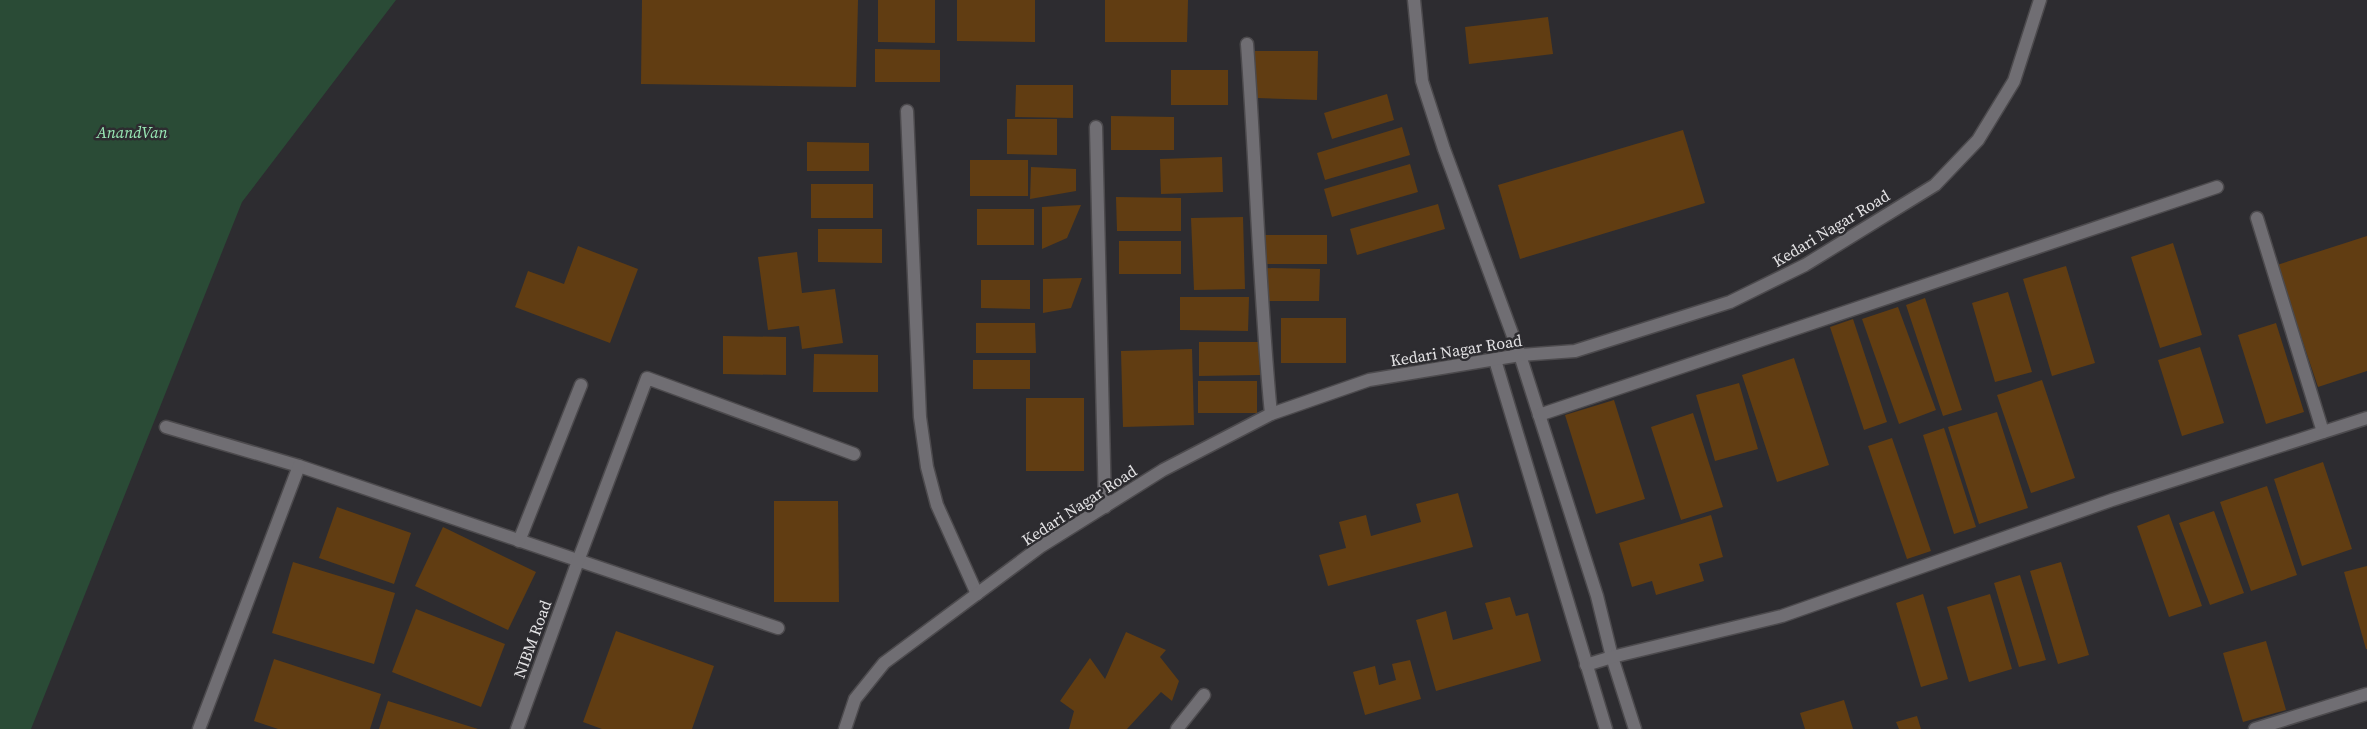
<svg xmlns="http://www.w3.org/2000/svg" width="2367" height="729" viewBox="0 0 2367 729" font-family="'Source Serif 4',serif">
<rect width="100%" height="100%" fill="#2d2c30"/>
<path fill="#2a4b36" d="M0,0H396L242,202L31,729H0Z"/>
<g fill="#613d12">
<path d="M642,0H858L856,87L641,84Z"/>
<path d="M878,0H935V43L878,42Z"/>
<path d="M957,0H1035V42L957,41Z"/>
<path d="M1105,0H1188L1187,42H1105Z"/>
<path d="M1548,17L1553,54L1469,64L1465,27Z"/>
<path d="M875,49L940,50V82H875Z"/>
<path d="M1253,51H1318L1317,100L1257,98Z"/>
<rect x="1171" y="70" width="57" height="35"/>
<path d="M1016,85H1073V118L1015,117Z"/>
<path d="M1387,94L1394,120L1332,139L1324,113Z"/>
<path d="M1111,116L1174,117V150H1111Z"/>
<path d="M1007,119H1057V155L1007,154Z"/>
<path d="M1402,127L1410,155L1325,180L1317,153Z"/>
<path d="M1683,130L1705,203L1520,259L1498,185Z"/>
<path d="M807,142L869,143V171H807Z"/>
<path d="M1222,157L1223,192L1161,194L1160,159Z"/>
<rect x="970" y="160" width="58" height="36"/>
<path d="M1410,164L1418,192L1332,217L1324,189Z"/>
<path d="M1031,167L1076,169V191L1030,199Z"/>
<rect x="811" y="184" width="62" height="34"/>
<path d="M1116,197L1181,198V231H1117Z"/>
<path d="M1438,204L1445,229L1357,255L1350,229Z"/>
<path d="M1081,205L1067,238L1042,249V207Z"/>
<rect x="977" y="209" width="57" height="36"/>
<path d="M1243,217L1245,289L1194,290L1191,218Z"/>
<path d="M818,229H882V263L818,262Z"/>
<rect x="1264" y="235" width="63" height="29"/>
<path d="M2367,236V371L2318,387L2277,265Z"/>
<rect x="1119" y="241" width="62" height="33"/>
<path d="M2173,243L2202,335L2160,348L2131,257Z"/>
<path d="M578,246L638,269L610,343L515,307L528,271L564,284Z"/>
<path d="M797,252L802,293L835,289L843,343L802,349L799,326L768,330L758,257Z"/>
<path d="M2066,266L2095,363L2052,376L2023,279Z"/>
<path d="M1263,268L1320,269L1319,301H1265Z"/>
<path d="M1082,278L1071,308L1043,313V279Z"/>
<path d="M981,280H1030V309L981,308Z"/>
<path d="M2008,292L2032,372L1995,382L1972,303Z"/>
<path d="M1180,297H1249L1248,331L1180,330Z"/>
<path d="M1925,298L1962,410L1943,416L1906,305Z"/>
<path d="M1898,307L1936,410L1899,424L1862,319Z"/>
<rect x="1281" y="318" width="65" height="45"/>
<path d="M1853,319L1887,422L1864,430L1830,327Z"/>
<path d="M976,323H1035L1036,353H976Z"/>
<path d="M2276,323L2304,412L2266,424L2238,335Z"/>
<path d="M723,336L786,337V375L723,374Z"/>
<path d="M1199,342H1259L1260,375L1199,376Z"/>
<path d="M2200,347L2224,423L2182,436L2158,360Z"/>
<path d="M1192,349L1194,425L1123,427L1121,351Z"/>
<path d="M814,354L878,355V392H813Z"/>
<path d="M1794,358L1829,465L1777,482L1742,375Z"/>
<rect x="973" y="360" width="57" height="29"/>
<path d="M2042,380L2075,478L2031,493L1997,395Z"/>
<rect x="1198" y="381" width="59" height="32"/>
<path d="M1739,383L1758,449L1715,461L1696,395Z"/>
<rect x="1026" y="398" width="58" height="73"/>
<path d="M1614,400L1645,499L1596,514L1565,415Z"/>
<path d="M1997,412L2028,508L1979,524L1948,427Z"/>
<path d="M1693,413L1723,507L1681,520L1651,427Z"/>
<path d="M1944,428L1976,527L1954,534L1923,435Z"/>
<path d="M1892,438L1931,551L1907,559L1868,446Z"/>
<path d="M2323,462L2352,549L2302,566L2274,479Z"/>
<path d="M2267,486L2297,575L2251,591L2220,502Z"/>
<path d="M1458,493L1473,547L1328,586L1319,555L1346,548L1339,522L1366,515L1371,536L1421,522L1416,504Z"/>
<path d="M774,501H838L839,602H774Z"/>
<path d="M337,507L411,533L394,584L319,558Z"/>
<path d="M2214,511L2244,593L2210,605L2179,523Z"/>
<path d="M2169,514L2202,606L2169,617L2137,526Z"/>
<path d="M1711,515L1723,557L1699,564L1704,581L1656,595L1652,581L1632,587L1619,543Z"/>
<path d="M443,527L536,572L508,630L415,586Z"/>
<path d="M293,562L395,593L374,664L272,633Z"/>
<path d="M2061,562L2089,655L2058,664L2030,571Z"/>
<path d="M2367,566V649H2366L2344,572Z"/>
<path d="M2020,575L2046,660L2019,667L1994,583Z"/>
<path d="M1923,594L1948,679L1921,687L1896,603Z"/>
<path d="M1990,594L2012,669L1969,682L1947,607Z"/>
<path d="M1510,597L1516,616L1528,613L1541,661L1436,691L1416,620L1446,611L1453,640L1493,629L1485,603Z"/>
<path d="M416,609L505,644L481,707L392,672Z"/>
<path d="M616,631L714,666L692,729H602L583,722Z"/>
<path d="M1126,632L1166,650L1160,657L1179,681L1172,701L1161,692L1127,729H1069L1074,711L1060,701L1090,658L1105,679Z"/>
<path d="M2266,641L2286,710L2243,722L2223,653Z"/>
<path d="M274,659L381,694L370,729H278L254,721Z"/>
<path d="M1410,660L1421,699L1365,715L1353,672L1375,666L1379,685L1396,680L1392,664Z"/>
<path d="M1844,700L1853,729H1805L1800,713Z"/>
<path d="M388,701L478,729H379Z"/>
<path d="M1917,716L1921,729H1899L1896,722Z"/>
</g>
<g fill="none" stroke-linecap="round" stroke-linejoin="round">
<g stroke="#4c4a4d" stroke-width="15">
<g id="minor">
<path d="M1414,0L1422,81L1444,149L1520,355L1597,596L1612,657L1635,729"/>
<path d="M1247,44C1256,167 1259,291 1271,414"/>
<path d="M907,111L920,417L927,467L937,505L977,594"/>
<path d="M1096,127L1105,507"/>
<path d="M2257,218L2323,432"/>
<path d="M1495,360L1606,729"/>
<path d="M1539,415L2217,187"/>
<path d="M166,427L299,466L778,628"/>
<path d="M519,541L581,385"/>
<path d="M1586,665L1612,657L1782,616L2112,500L2367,418"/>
<path d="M199,729L299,466"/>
<path d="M517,729L578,561L647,378L854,454"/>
<path d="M845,729L855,699L884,663L1040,547L1163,470L1271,414L1369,380L1520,355L1575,351L1730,302L1805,265L1935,185L1978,140L2014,81L2040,0"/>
<path d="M1177,729L1204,695"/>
<path d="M2255,729L2367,694"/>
</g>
</g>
<use href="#minor" stroke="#706e73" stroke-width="12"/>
</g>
<g text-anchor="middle" stroke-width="5" stroke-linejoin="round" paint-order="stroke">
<g font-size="16" font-style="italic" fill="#99e8b5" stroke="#2d2c30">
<text x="132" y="138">AnandVan</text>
</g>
<g font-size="16" fill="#e4e3e5" stroke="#2d2c30">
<text transform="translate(1831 228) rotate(-31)" y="6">Kedari Nagar Road</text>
<text transform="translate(1456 350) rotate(-9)" y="6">Kedari Nagar Road</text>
<text transform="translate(1079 505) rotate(-33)" y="6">Kedari Nagar Road</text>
<text transform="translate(532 639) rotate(-70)" y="6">NIBM Road</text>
</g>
</g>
</svg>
